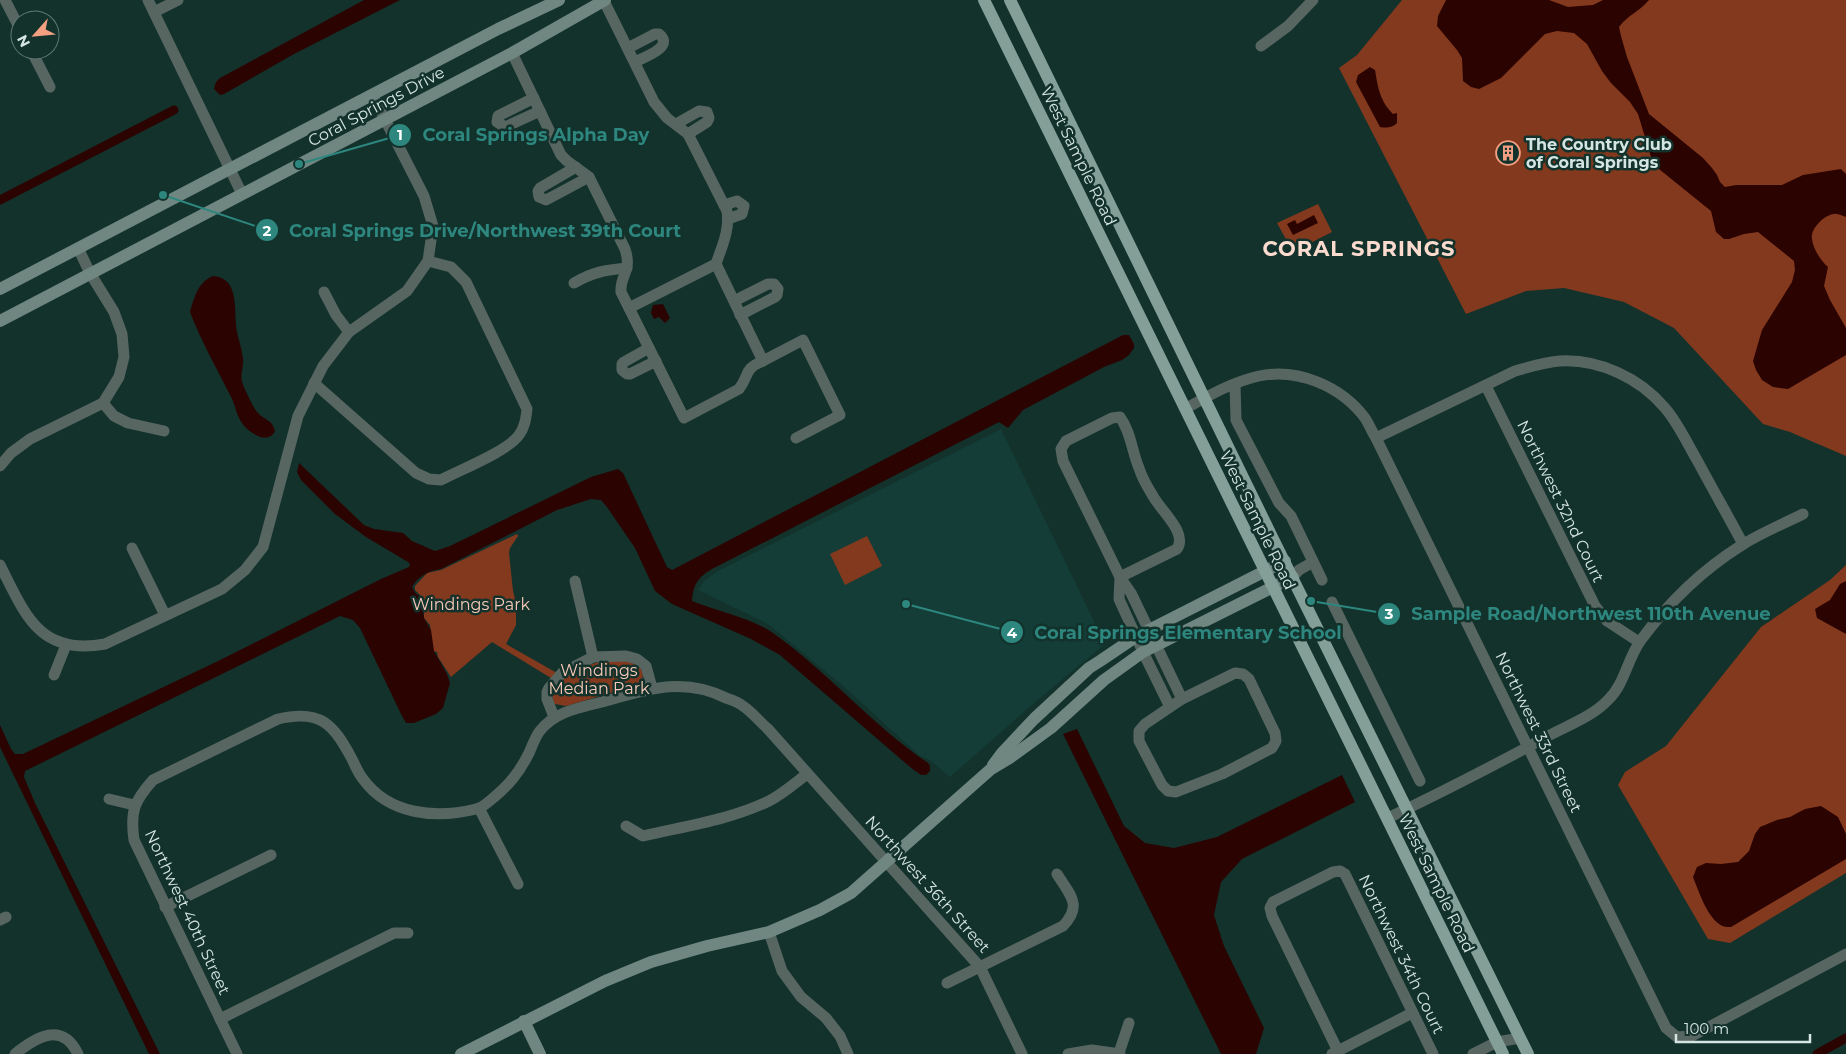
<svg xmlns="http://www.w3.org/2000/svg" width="1846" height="1054" viewBox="0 0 1846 1054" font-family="Montserrat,sans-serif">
<rect width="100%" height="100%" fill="#13322c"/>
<path fill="#133d36" d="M1001,429L1105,644L1033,704L950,777L931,761L919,755L842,685L768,624L698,590L705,580L718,571Z"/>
<g fill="#83391d">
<path d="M1402,0H1846V456L1790,432L1763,424L1674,328L1624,302L1564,288L1526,291L1466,314L1339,68L1357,55Z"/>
<path d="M1318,204L1332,232L1293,252L1277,223Z"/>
<path d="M517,534L518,536L510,548L509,553L513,591L516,603V625L506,644L557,673L551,678L492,642L451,677L438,657L437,652L433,651L430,625L424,618V599L415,590V586L427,573L441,570Z"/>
<path d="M867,536L882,566L845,585L830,554Z"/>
<path d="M1846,565V873L1730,943L1708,939L1618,785L1625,772L1666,746L1761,627L1830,580Z"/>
<path d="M608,660C624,661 650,660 641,684L566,706L555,704C541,680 591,663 608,660Z"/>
</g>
<g fill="#2b0300">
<path d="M364,0H400L294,54L224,94L220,95L214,89L216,82L220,78Z"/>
<path d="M1446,0H1549L1568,7L1593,5L1603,0H1649C1640,11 1628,15 1619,27L1621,36L1627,57L1649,114L1703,158L1712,168L1717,175L1720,182L1725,187L1736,185H1782L1803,175L1841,169L1846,174V217C1842,216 1838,213 1834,214C1824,215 1810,229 1812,239C1813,249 1821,261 1828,267L1824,286L1830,300L1846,328V355L1788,389L1773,387L1762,380L1756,370L1753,361L1762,330L1792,282L1795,270L1794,261L1758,232L1744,234L1729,239H1724L1716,232L1711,211L1659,169L1651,157L1638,114L1630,102L1611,83L1602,71L1587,44L1574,33L1557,31L1545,34L1501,78L1479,89L1471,87L1463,81L1462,58L1457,50L1437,26L1438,16Z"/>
<path d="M1370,67L1375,70C1378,88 1380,101 1393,114L1397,113V123C1392,128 1387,128 1380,127L1356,82L1358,75Z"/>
<path d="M1314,215L1318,223L1293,235L1287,224L1295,220L1297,224Z"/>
<path d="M213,276C241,278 233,312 237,332C239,341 242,350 243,359C244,366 240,374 242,382C244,388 253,407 257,412C265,421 272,419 275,431C268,446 248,432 242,423C236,415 235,403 230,395C216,367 201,341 190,312C194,298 198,282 213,276Z"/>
<path d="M663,304L670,318L665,323L659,317L654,319L651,313L653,305Z"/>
<path d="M1123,335H1129L1134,344V348L1129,355L1122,360L1104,367L1023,410L1008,428L999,422L712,569C698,577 693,585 692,601C717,611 751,618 773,633C828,672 872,725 928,763L930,766V771L926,775H921L910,767L780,655L751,639L672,604L655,591L635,548L607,507L601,500L591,499L557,510L441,569C430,570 417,577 412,587L416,594L420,596L422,602L424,618L431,630L434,651L447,674L450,683L443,708L436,714L414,723H406L401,714L360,628L353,620L340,616L25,771L24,777L35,803L160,1054H149L0,747V725L11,749L15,754H23L216,662L381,579L409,567L410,564L408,562L366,537L335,514L301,480L297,472L299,463L364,525L374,529L403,533L412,541L435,551L450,546L591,477L618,469L623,473L667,567L672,570Z"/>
<path d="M1846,581V634L1817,618L1815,609L1830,600L1840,584Z"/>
<path d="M1077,729L1124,826L1145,843L1174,848L1217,837L1342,775L1355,802L1242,859L1221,882L1214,915L1224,946L1264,1028L1256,1054H1221L1063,734Z"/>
<path d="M1821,806L1838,817L1846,834V859L1731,927C1727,927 1723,927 1719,924C1706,914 1699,892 1693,877L1697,867L1706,863L1721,864L1738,862L1749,851L1755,834L1760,827L1777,820L1790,817L1805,809Z"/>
</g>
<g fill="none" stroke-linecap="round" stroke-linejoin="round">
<g stroke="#2b0300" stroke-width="9">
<path d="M0,200L174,110"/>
<path d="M1817,1054L1846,1038"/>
</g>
<g stroke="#586662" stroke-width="11">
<path d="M5,0L20,29"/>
<path d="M148,0L242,194"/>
<path d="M604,1L654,102L667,118L688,134L727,211C730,230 722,246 716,264L763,361L803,340L840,415L796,438"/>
<path d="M154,12L178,0"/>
<path d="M1261,46L1288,26L1313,0"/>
<path d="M628,48L655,34H659C675,47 644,57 635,62"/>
<path d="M31,50L50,87"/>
<path d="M512,53L561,155L567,161L589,177L625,249C627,255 628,261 627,267C625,276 620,282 621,292L684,418L739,389C750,375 743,369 763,361"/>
<path d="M534,98L498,116L497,122L505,127L540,111"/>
<path d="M676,124L699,111L707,112L709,118L707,122L688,134"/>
<path d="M576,167L540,188L538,191L539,197L546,200L589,177"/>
<path d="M724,205L737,201L744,206L742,214L728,219"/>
<path d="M574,283C593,272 605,270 627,268"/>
<path d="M324,292L336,315L349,332"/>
<path d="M734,301L768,284H774L778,289L777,295L775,297L740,315"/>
<path d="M629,308L716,264"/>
<path d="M649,348L624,362L622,364V370L627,374H630L656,361"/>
<path d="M314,383L416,473L429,479L441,480C460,470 508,451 519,435C525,427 526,418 527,409L466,282L451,267L428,261"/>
<path d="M1235,384L1236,420L1279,503L1291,516L1322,580"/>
<path d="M1486,386L1595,606L1607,621L1639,642"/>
<path d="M103,403L114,416L128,423L164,431"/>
<path d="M1185,409C1208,396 1232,382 1259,376C1298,368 1341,386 1365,418C1369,424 1372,432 1376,438L1515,371C1530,367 1544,362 1560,361C1599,359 1640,378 1665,408C1678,423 1687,443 1697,460C1712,488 1728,516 1743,544"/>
<path d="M1376,438L1666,1028L1677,1037L1692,1036L1846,954"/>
<path d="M0,466L11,453L30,439L103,403L119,377L124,357L122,334L114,312L90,273L78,248"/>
<path d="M132,548L165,615"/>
<path d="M0,565C25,614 39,656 105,644L222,589L245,570L263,547L298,416L323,366L349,332L407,291L428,261L433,226L424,196L373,96"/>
<path d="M1120,577L1177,549C1188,533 1161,511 1153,496C1148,488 1142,478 1139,468C1132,452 1131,432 1120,417L1112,418L1066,441L1061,449L1063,461L1120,577L1131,593L1182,699"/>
<path d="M1120,577L1119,599L1143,652L1170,707"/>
<path d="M1293,577L1299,570L1313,562"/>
<path d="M575,581L593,657"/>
<path d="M1332,602L1420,781"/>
<path d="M1235,673L1243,674L1249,679L1275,733L1276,741L1272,748L1222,774L1176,792L1168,791L1162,785L1139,741V731L1145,724L1182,699Z"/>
<path d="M54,675L66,645"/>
<path d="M554,717L547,699V692L549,688L562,673L593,657L626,656L637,659L646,666L652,688"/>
<path d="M109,799L134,805"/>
<path d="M479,808L518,884"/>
<path d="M1388,818C1442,792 1497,764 1550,735C1569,725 1593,716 1608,700C1625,684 1627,659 1641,640C1669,602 1702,570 1742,545C1761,533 1783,524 1803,514"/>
<path d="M626,826L643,836C685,826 730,820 769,801C783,794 795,783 807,774"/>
<path d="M165,907L271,855"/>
<path d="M0,920L6,917"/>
<path d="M769,932L782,971L801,997L826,1018L840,1036L848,1054"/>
<path d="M947,983L1063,926C1083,905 1070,895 1057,874"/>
<path d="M220,1019L394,933H408"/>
<path d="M1338,1051L1272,916L1270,908L1273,902L1333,872L1340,871L1345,874L1433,1054"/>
<path d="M1119,1053L1129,1023"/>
<path d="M15,1054C36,1037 62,1021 78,1054"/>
<path d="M237,1054L134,840C130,812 134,801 153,780L278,719C321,709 333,724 352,759C355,765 358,773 363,779C389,815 436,819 476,809C482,808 487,803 492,799C509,785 519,773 529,753C532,746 535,738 539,732C554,712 578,708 602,702C645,690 683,676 726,698C732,700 738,702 743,706C752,712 760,722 768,729L980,967L1022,1054"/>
<path d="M1068,1054L1092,1050L1120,1054"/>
<path d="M1332,1054L1412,1013"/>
<path d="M1473,1054L1497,1042L1520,1038"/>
</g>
<g stroke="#708681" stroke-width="12">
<path d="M0,289L498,29L559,0"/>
<path d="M0,321L512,53L605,0"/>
<path d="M993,765L1002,753L1034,719L1089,668L1100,661L1137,636L1285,561"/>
<path d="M524,1021L540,1054"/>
<path d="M461,1054L605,981L651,962L707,946L769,932L820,910L851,893L991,769L1011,757L1051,728L1104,680L1143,652L1293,577"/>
</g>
<g stroke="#839f98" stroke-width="12">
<path d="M984,0L1503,1054"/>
<path d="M1010,0C1180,353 1354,703 1528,1054"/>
</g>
</g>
<defs>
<g id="building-ring" transform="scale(1.25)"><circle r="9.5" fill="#13322c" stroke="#f39f82" stroke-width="1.5"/><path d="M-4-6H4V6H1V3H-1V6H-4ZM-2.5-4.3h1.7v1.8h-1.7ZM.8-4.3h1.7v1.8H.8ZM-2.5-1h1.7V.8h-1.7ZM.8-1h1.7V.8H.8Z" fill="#f39f82"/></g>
</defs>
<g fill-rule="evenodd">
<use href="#building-ring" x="1508" y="153"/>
</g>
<g text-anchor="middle" stroke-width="5" stroke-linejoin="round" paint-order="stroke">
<g font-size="16" fill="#d5e6e2" stroke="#13322c">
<text transform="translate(376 106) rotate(-28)" y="6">Coral Springs Drive</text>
<text transform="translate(1079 156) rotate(64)" y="6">West Sample Road</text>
<text transform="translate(1561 501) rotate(64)" y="6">Northwest 32nd Court</text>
<text transform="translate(1258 520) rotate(64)" y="6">West Sample Road</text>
<text transform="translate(1539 732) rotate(64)" y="6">Northwest 33rd Street</text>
<text transform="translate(1437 883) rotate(64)" y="6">West Sample Road</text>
<text transform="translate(928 884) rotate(48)" y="6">Northwest 36th Street</text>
<text transform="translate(188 912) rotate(65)" y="6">Northwest 40th Street</text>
<text transform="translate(1402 954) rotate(64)" y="6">Northwest 34th Court</text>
</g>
<g font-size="16" font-weight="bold" fill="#d5e6e2" stroke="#13322c" text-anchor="start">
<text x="1526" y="150">The Country Club<tspan x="1526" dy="18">of Coral Springs</tspan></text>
</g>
<g font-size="16" fill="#f8c9b8" stroke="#13322c">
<text x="471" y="610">Windings Park</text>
<text x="599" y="676">Windings<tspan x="599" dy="18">Median Park</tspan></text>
</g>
<g font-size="21" font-weight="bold" letter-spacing="1" fill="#fcdbcf" stroke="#13322c">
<text x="1359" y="256">CORAL SPRINGS</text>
</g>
</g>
<path fill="none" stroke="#2d877f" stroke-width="2" d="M299 164L400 135M163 195L267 230M1311 601L1389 614M906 604L1012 632"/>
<g fill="#2d877f" stroke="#13322c" stroke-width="2">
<circle cx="299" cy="164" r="5"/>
<circle cx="163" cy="195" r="5"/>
<circle cx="1311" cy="601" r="5"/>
<circle cx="906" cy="604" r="5"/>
<circle cx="400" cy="135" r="12"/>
<circle cx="267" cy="230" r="12"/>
<circle cx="1389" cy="614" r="12"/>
<circle cx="1012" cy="632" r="12"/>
</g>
<g font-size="15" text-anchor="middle" font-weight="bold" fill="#fff">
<text x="400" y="140">1</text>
<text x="267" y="236">2</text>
<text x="1389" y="619">3</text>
<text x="1012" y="638">4</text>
</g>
<g font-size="18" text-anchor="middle" font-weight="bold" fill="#2d877f" stroke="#13322c" stroke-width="5" stroke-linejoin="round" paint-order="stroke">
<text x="536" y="141">Coral Springs Alpha Day</text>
<text x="485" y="237">Coral Springs Drive/Northwest 39th Court</text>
<text x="1591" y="620">Sample Road/Northwest 110th Avenue</text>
<text x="1188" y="639">Coral Springs Elementary School</text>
</g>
<g transform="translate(35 35) rotate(243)"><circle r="24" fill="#13322c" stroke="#617a75"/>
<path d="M0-4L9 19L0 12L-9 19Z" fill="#f39f82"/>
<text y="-8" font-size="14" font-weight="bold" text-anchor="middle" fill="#d5e6e2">N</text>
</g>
<path d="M1676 1034v8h134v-8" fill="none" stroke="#d5e6e2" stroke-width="2.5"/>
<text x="1684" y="1034" font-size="15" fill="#d5e6e2" stroke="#13322c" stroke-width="4" paint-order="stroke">100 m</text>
</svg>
